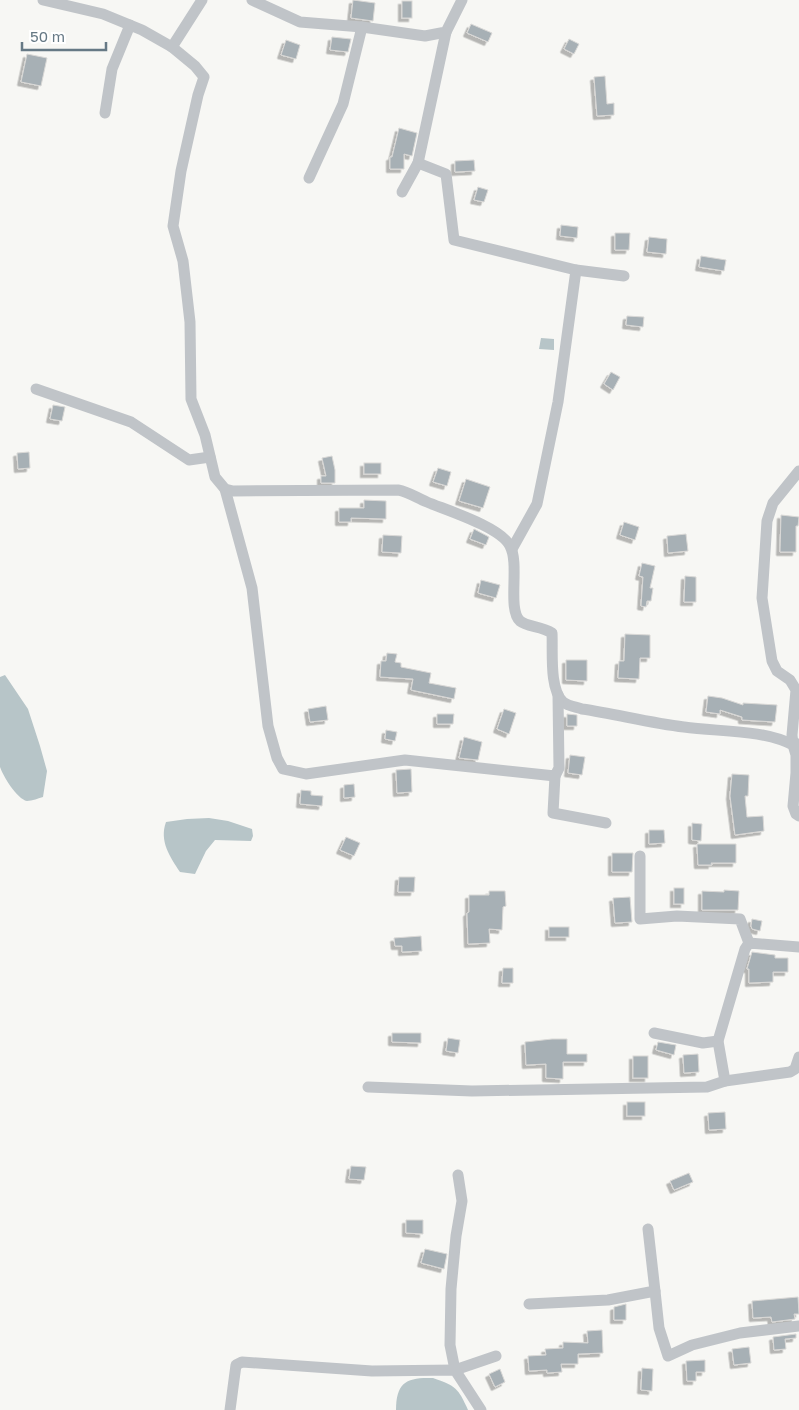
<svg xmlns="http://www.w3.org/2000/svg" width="799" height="1410" viewBox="0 0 799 1410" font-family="'Golos Text',sans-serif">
<defs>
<filter id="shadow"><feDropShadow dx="-3.5" dy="3.5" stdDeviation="0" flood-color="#0004"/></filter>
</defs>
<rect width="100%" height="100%" fill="#f7f7f4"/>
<g fill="#b7c5c8">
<path d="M541,338L554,339V350L539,349Z"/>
<path d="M5,675L28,709L40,746L47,771L43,797C39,798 32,801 27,801C17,799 3,776 0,767V677Z"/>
<path d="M209,818L228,821L252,829L253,836L251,841L215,840L206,851L195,874L180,872C170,857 159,841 166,822L187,819Z"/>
<path d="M433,1378C456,1386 458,1388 468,1410H396C396,1382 407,1377 433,1378Z"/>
</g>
<g fill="#a7b0b5" stroke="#d9d8d6" filter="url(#shadow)">
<path d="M353,0L375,3L373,21L351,18Z"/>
<rect x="402" y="1" width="10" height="17"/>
<path d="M471,24L492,33L488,42L467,33Z"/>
<path d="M332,37L351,39L348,52L330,50Z"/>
<path d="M569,39L579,44L574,54L564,49Z"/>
<path d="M286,40L300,45L296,59L281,55Z"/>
<path d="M27,54L47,58L41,86L21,82Z"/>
<path d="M605,76L607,104L614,103V115L597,116L594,77Z"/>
<path d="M399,128L417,133L412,156L404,154V169H390V157H392Z"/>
<path d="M474,160L475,171L455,172V161Z"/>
<path d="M478,187L488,190L484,202L474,200Z"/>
<path d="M561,225L578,227L577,238L560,236Z"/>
<path d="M615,233H630L629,250H615Z"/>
<path d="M649,237L667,239L666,254L647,252Z"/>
<path d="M701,256L726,260L724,271L699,267Z"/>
<path d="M627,316L644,317L643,327L626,325Z"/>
<path d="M611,372L620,377L613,390L604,384Z"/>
<path d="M53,405L65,407L62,421L50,419Z"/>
<path d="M29,452L30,468L18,469L17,453Z"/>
<path d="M332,456L335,470V483H321V476H326L322,458Z"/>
<rect x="364" y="463" width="17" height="11"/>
<path d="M438,468L451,472L447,486L433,482Z"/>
<path d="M466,479L490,487L483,508L459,501Z"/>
<path d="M364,500L386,501V519L351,518V522H339V508H364Z"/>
<path d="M781,515L799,517L798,526H796V552H780Z"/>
<path d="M624,522L639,527L635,540L620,535Z"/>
<path d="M474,529L489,537L486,545L470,539Z"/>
<path d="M686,534L688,551L668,553L667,536Z"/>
<path d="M383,535L402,536L401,553L382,552Z"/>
<path d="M642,563L655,566L650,588H653L651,601H647L646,607L641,606L643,577L639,576Z"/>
<path d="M685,576L696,577V602H684Z"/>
<path d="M481,580L500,585L496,598L478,593Z"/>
<path d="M625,634L650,635V658H640L639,679L618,678L619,661H624Z"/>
<path d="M387,653L397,654L395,662L401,663V667L431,673L429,683L456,688L454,699L411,690L413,679L380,677L381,661H386Z"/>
<path d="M566,660H587V681L566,680Z"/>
<path d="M708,696L722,698L743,705V703L777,705L775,722L742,720V717L720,710V714L706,712Z"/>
<path d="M326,706L328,720L310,722L308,709Z"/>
<path d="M504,709L516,713L509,734L497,729Z"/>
<path d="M437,714H454L453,724H437Z"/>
<path d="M567,714L577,715V726H567Z"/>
<path d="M386,730L397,732L395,741L385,739Z"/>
<path d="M464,737L482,742L478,760L459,758Z"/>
<path d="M570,755L585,757L582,775L568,773Z"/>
<path d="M411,769L412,792L397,793L396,770Z"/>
<path d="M732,774L749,775L748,796H745L747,817L763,816L764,831L735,835L730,796Z"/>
<path d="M354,784L355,797L344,798V785Z"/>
<path d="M301,790L311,791V795L323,796L322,806L300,804Z"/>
<path d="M692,823L702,824L701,841L692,840Z"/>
<path d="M649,830H664L665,843L649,844Z"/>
<path d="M346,837L360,843L354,856L340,850Z"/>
<path d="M697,844H736V863H711L712,865H698Z"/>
<path d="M612,853H633L632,872H612Z"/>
<path d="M399,877H415L414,892H398Z"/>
<rect x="674" y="888" width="10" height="16"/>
<path d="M724,890L739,891L738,910H702V891L724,892Z"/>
<path d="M489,891H505L506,906L503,907L502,930L489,929L490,943L468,944L467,913L469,912V895H489Z"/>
<path d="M630,897L632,922L615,923L613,898Z"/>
<path d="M752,919L762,921L760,931L752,929L751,926Z"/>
<rect x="549" y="927" width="20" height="10"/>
<path d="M421,936L422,951L402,952V946H395L394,938Z"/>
<path d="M752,952L775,955V958H788V972H773V982L749,983V969H747Z"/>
<path d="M503,968H513V983H502Z"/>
<path d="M392,1033H421V1043L392,1042Z"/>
<path d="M448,1038L460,1040L458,1053L446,1051Z"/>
<path d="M552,1039H567V1054H587V1062H563V1079L546,1078V1064L526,1065L525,1042Z"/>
<path d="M658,1042L676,1045L674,1055L656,1050Z"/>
<path d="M698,1054L699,1072L684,1073L683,1055Z"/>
<rect x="633" y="1056" width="15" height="22"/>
<rect x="627" y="1102" width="18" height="14"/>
<path d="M725,1112L726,1129L709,1130L708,1113Z"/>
<path d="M351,1166L366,1167L364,1180L349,1179Z"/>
<path d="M689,1173L693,1182L674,1190L670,1181Z"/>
<path d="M406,1220H423V1234L406,1233Z"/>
<path d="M425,1249L447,1254L444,1269L421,1263Z"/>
<path d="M798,1297L799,1314H794L795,1319L772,1322L771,1317L753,1318L752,1301Z"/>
<path d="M626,1304V1320H614V1307Z"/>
<path d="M602,1330L603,1353L578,1354V1364H561L562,1372L547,1373V1370L529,1371L528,1356L546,1355L545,1349L563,1348V1342L588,1343L587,1331Z"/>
<path d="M796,1334V1338L785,1339L786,1349L774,1350L773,1337Z"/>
<path d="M749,1347L751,1363L734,1365L732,1349Z"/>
<path d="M705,1360V1372H696V1381H687L686,1361Z"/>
<path d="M642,1368L653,1369L652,1391L641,1390Z"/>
<path d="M500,1369L505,1382L495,1387L489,1374Z"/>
</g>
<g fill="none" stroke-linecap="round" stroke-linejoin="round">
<g stroke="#c0c4c8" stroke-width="11">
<path d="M43,0L103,14L142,30L172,47L202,0"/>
<path d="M252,0L300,22L362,27L425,36L446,32L462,0"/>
<path d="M172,47L195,66L204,77L198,95L181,171L173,226L183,261L190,322L191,399L205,435L215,477L225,489L233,491L398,490C409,492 417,498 427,502C446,510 501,527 510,546C520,564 507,609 520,621C527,627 542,626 552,633C553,651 549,689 563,702C568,706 576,707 582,709C616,714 650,723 684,727C717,732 763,729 793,745L796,755V773L793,806L796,814L799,816"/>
<path d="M105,113L112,69L130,25"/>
<path d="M418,163L446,174L454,240L576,270"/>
<path d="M309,178L343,104L362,27"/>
<path d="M402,192L418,163L446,32"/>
<path d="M36,389L131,422L189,460L210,457"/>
<path d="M799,471L773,503L767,521L762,598L772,661L777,671L790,680L796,690L792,735L793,745L799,744"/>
<path d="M225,489L252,588L268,726L277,758L283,769L306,774L405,760L555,776L559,768L558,695"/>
<path d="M512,549L537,504L558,402L576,270L624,276"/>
<path d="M555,776L553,813L606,823"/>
<path d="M640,856V919L677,916L740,919L749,943"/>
<path d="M654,1033L703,1043L718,1041"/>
<path d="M725,1081L718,1041L745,949L749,943L799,947"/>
<path d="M368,1087L472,1091L707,1087L725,1081L790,1072L795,1069L799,1057"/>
<path d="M458,1175L462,1201L456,1236L451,1289L450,1345L455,1370L496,1356"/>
<path d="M648,1229L655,1291"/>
<path d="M529,1304L608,1300L655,1291L659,1328L668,1356L692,1345L740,1333L799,1326"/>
<path d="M230,1410L236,1365L242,1362L372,1371L455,1370L481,1410"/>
</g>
</g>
<path d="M22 42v8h84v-8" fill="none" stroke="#667985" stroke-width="2.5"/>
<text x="30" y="42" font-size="15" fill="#667985" stroke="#ffffff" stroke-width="4" paint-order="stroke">50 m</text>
</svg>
